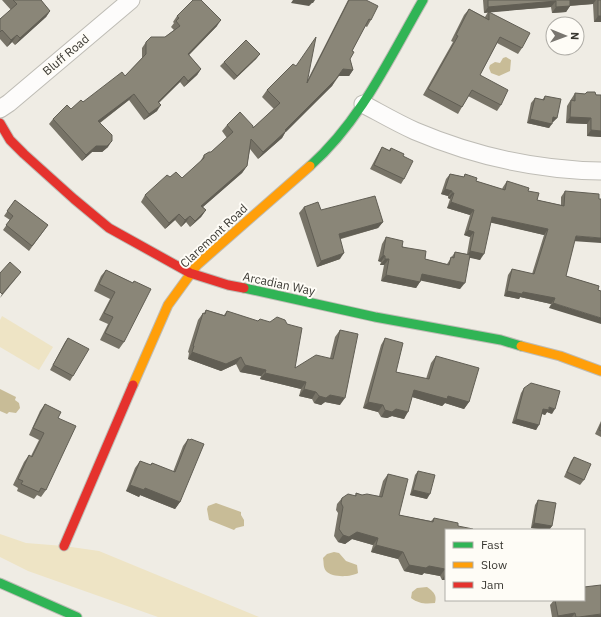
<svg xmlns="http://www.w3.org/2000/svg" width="601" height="617" viewBox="0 0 601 617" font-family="'IBM Plex Sans',sans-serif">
<rect width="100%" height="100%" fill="#efece4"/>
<g fill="#eee4c5">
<path d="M2,316L53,347L39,370L0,347V320Z"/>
<path d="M0,534L26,543L64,546L99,551L259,617H158L28,571L0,557Z"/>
</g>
<g fill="#c8bc97">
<path d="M506,57L511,60L510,71L499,76L491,73L489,68L490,65L495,62L500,63L503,58Z"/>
<path d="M0,389L16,397L15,400L19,403L20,408L16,413L9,412L7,414L0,411Z"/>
<path d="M216,503L241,512V515L244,520V526L236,528L234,530L209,520L207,509L208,506Z"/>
<path d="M334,552L339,553L346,561L357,565L358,573C351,577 332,578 326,571C323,567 324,563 323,558L327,554Z"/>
<path d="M427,587C434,592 437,595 435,603C426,604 419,604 411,598L412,592L417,588Z"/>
</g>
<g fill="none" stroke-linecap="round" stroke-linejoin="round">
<g stroke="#bebcb5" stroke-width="19">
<g id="street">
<path d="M363,104C380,113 397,123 415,131C474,156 537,170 601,171"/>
<path d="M0,109L9,103L131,0"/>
</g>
</g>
<g stroke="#bebcb5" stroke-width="11">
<g id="fast">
<path d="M310,166C361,121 390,57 423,0"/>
<path d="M244,288L375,317L501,340L521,346"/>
<path d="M0,583L77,617"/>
</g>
</g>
<g stroke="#bebcb5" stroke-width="11">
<g id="slow">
<path d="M521,346L560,356L601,371"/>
<path d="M133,385L168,305L197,265L310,166"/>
</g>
</g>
<g stroke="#bebcb5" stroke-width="11">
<g id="jam">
<path d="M0,123L10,140L24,154L74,199L109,228L190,273L228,285L244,288"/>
<path d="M64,546L133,385"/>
</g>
</g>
<use href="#street" stroke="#fdfcfb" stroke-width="17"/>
<use href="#fast" stroke="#30b455" stroke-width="9"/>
<use href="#slow" stroke="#ff9f0a" stroke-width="9"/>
<use href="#jam" stroke="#e5322d" stroke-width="9"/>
</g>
<g fill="#777367">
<path d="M2,0H41L50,11L46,17L15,45L12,42L7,47L0,39V19L11,10Z"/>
<path d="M348,0H366L371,20L367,27L365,26L352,51L350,59L353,70L349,76H339L332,86L286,131L282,138L258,159L250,149L247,166L242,173L203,207L206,210L201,217L190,227L186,222L181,227L175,220L165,229L141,202L145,195L170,177L182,178L200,162L204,155L211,152L227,138L222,131L227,125L253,128L274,109L262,97L267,90L308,79Z"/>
<path d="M483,0H601V22H594L593,4L570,6L566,12L552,13L551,7L490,12L522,48L518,54L497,43L480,75L501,105L497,111L468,96L462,107L458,114L423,95L453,42L451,41L464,15L469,9L485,17L488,12L484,13Z"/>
<path d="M177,16L217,26L189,55L201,69L197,75L184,87L180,82L159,103L157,111L144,120L129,100L100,123L108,147L102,152H92L82,161L49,124L53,119L83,102L125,76L142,58V48L146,42L165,37L174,30L171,27L174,23L173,22Z"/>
<path d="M260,54L256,59L234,80L220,66L224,62Z"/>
<path d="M575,93L601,95V137L587,136V124L566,123L567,106Z"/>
<path d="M545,96L557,118L553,122H552L549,128L527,123L531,103L535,98L542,100Z"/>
<path d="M382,147L389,150L391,148L403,156L404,179L401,184L370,169L379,152Z"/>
<path d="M450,174L464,177L465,174L476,181L502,189L503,187L507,181L528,191L537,200L561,205V197L565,191L574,241L566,276L599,286L549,308L551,304L520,297L519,299L504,296L508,275L512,269L532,274L544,235L490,222L480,260L470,257L460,289L421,280L416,288L381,281L384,265H380L381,262L378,261L382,244L386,237L425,259L447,264L455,252L467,254L470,237L464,235L470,215L447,208L450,199L448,198V196L441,194L446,179Z"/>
<path d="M15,200L48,225L29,251L3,230L10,220L4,216Z"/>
<path d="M304,207L321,210L383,222L378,228L341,239L340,259L317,267L299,213Z"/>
<path d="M106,270L133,283L134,281L124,342L119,349L100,340L108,324L99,320L110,299L94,291L101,276Z"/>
<path d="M206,310L224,315L227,311L295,368L330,358L335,337L340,330V405L325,402L321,405L314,403L312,399L299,396L301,389L260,379L261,376L240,372L236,364L221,371L188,359L189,353L188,352L198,320L203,313H204Z"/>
<path d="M68,338L73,376L70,381L50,370L65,342Z"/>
<path d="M385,338L396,372L426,379L431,363L436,356L469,402L464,409L445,403L442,406L412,397L404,419L392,416L387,418L381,417L378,412L363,408L381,345Z"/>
<path d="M524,388L552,414L547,412L545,415L542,414L536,430L512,423L521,393Z"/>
<path d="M45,404L58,418L46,490L41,497L37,495L34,499L17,491L18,488L13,485L24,462L29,455L31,456L39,440L29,435L40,411Z"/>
<path d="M601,421V437L595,434Z"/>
<path d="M188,439L180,502L175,509L140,495L139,497L126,491L135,468L140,461L150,465L152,463L173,472L183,446Z"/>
<path d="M574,457L584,480L580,485L564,477L571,461Z"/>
<path d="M418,471L427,499L410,495L415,475Z"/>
<path d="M388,474L399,515L431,521L434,518L446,530V580H442L440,576L424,573L422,575L404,571L398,559L371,552L373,545L352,539L345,544L338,542L334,536L338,513L336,510L337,504L342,498L355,496L356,493L362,495L379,496L383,481Z"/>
<path d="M538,500L552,526L549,530L531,528L535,505Z"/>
<path d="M554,600H584L601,617H552L550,605Z"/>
</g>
<g fill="#615e54">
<path d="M293,0H315L313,3H312L309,6L291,3Z"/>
<path d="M569,0H596L593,4L565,6Z"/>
<path d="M556,1L551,7L484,13L488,7Z"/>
<path d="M570,6L566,12L552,13L556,7Z"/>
<path d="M50,11L46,17L15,45L20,38Z"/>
<path d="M598,16H601V22H594Z"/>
<path d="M221,20L217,26L184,60L188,54Z"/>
<path d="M17,35L12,42L7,47L11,40Z"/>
<path d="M260,54L256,59L234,80L237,76Z"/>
<path d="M201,69L197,75L184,87L188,81Z"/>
<path d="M343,69L353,70L349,76H338Z"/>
<path d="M184,76L180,82L154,107L158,102Z"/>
<path d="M336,79L332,86L286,132V131L282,138L258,159L263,152Z"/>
<path d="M134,94L129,100L94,127L98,121Z"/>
<path d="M161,105L157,111L144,120L149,114Z"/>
<path d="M553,117L557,118L553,122H550Z"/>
<path d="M570,117L591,118L587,124L566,123Z"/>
<path d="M530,119L552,124L549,128L527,123Z"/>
<path d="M591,130L601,131V137L587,136Z"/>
<path d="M112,141L108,147L102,152H92L82,161L86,155L96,146Z"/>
<path d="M247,166L242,173L197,212L201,206Z"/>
<path d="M445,189L452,191L448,196L441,194Z"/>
<path d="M452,193H454L450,199L448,198Z"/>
<path d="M451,202L474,210L470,215L447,208Z"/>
<path d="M206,210L201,217L190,227L195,221Z"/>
<path d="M179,214L175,220L165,229L169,223Z"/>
<path d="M190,216L186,222L181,227L185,220Z"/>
<path d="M492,217L548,229L544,235L488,222Z"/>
<path d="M383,222L378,228L335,240L339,234Z"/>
<path d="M468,230L474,232L470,237L464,235Z"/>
<path d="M576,236L601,238V243L572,241Z"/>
<path d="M470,251L484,254L480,260L466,257Z"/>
<path d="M344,253L340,259L317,267L321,261Z"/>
<path d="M383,255L385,256L381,262L378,261Z"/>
<path d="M385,259H389L384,265H380Z"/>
<path d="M21,272L18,276L0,298L2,294Z"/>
<path d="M422,274L465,283L460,289L418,280Z"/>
<path d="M386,275L420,282L416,288L381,281Z"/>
<path d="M507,291L523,292L555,298L551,304L520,297L519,299L504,296Z"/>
<path d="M553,303L601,318V324L549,308Z"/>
<path d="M192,352L241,357L236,364L221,371L188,359Z"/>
<path d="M245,365L266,370L261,376L240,372Z"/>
<path d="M265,373L306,382L301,389L260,379Z"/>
<path d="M304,389L316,392L312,399L299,396Z"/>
<path d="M414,390L448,396L469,402L464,409L445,403L442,406L409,396Z"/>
<path d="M330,395L345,398L340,405L325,402L321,405L314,403L319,396Z"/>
<path d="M368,402L383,405L378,412L363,408Z"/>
<path d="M549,407L555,409L552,414L547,412L545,415L540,413L543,409Z"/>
<path d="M396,409L408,412L404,419L392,416L387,418L381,417L385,410Z"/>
<path d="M516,419L539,425L536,430L512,423Z"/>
<path d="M130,485L145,488L180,502L175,509L140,495L139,497L126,491Z"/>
<path d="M413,490L430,494L427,499L410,495Z"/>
<path d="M534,523L552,526L549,530L531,528Z"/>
<path d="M357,532L378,538L373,545L352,539L345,544L338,542L343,535Z"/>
<path d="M376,545L403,552L398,559L371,552Z"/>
<path d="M409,565L429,566L445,569L440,576L424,573L422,575L404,571Z"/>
<path d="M446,573V580H442Z"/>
<path d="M575,613L572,617H557L558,616Z"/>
<path d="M601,614V617H579Z"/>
</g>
<g fill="#8a8678" stroke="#615e54">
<path d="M13,0H41L50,11L20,38L17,35L11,40L2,30L0,32V19L17,4Z"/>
<path d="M193,0H201L221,20L188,54L201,69L188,81L184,76L158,102L161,105L149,114L134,94L98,121L112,135V141L107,146H96L86,155L53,119L67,105L71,109L81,100L83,102L122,72L125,76L146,54V42L151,37H165L180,26L176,21L179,18L177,16Z"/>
<path d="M349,0H366L378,6L371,20L369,19L352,51L354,52L350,59L353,70L343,69L336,79L285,130L286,131L263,152L251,139L247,166L201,206L206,210L195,221L190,216L185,220L179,214L169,223L145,195L167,175L170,177L176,172L182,178L204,158V155L209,152H211L233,132L227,125L240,112L253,126V128L280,103L267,90L293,64L296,66L316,37L307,83Z"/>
<path d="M488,0H570V6L556,7V1L488,7Z"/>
<rect x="598" y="0" width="3" height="16"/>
<path d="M469,9L489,20V12L530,33L522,48L500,37L480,75L508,90L501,105L472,90L462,107L428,89L458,36L456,35Z"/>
<path d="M246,40L260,54L237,76L224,62Z"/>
<path d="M587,92H595L596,95H601V131L591,130V118L570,117L571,100L575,101V93L585,94Z"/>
<path d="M545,96L561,99L557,118L553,117L552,124L530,119L535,98L544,100Z"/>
<path d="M382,147L390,151L391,148L404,154L403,156L413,161L404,179L374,165Z"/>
<path d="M450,174L464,177L465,174L477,178L476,181L505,190L507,181L529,188L528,191L539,193L537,200L564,206L565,191L599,194V199H601V238L576,236L566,276L599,286L598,290L601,291V318L553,303L555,298L523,292L522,294L507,291L512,269L534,274L548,229L492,217L484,254L470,251L474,232L468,230L474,210L451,202L454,193H452V191L445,189Z"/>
<path d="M375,196L383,222L339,234L344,253L321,261L304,207L318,202L321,210Z"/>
<path d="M15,200L48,225L32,246L6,225L13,216L7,211Z"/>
<path d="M386,237L403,241L402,247L426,251L425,259L449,265L451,257L454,258L455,252L470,255L465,283L422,274L420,282L386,275L389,259H385V256L383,255Z"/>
<path d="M10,262L21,272L2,294L0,292V273Z"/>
<path d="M106,270L133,283L134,281L151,289L124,342L105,333L113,317L104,313L115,292L99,284Z"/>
<path d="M206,310L225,316L227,311L258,321L260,319L270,322L277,317L285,320L287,324L302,328L295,368L316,355L333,359L340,330L358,334L345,398L330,395L326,398L319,396L316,392L304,389L306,382L265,373L266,370L245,365L241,357L226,364L192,352L194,346H193L203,313L205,314Z"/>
<path d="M68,338L89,349L73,376L53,365Z"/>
<path d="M385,338L403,343L396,372L429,379L436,356L479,368L469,402L448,396L447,399L414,390L408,412L396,409L392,412L385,410L383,405L368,402Z"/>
<path d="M531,383L560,391L555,409L549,407V410L543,409L539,425L516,419L524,388Z"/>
<path d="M45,404L61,412L58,418L76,426L46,490L41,488L39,492L21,484L23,481L18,479L29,455L32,457L44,433L33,428Z"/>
<path d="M601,424V431L599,430Z"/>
<path d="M188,439L190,440L191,439L204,444L180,502L145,488L144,490L130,485L140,461L151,465L152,463L175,472Z"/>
<path d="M574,457L591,464L584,480L567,472Z"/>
<path d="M418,471L435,475L430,494L413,490Z"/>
<path d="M388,474L408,479L399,515L433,522L434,518L458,523V526L473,529V530H446V572L445,569L429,566L426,568L409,565L403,552L376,545L378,538L357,532L349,537L343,535L339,529L343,507L341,503L342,498L348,494L356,496V493L362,495L367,494L382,497Z"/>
<path d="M538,500L556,503L552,526L534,523Z"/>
<path d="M601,585V614L579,617H576L575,613L558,616L555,600H584V587Z"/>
</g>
<g text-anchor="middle" stroke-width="4" stroke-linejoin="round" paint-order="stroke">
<g font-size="12" fill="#393731" stroke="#fefcf6">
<text transform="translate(66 55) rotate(-40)" y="4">Bluff Road</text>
<text transform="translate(214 236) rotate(-43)" y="4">Claremont Road</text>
<text transform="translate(279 284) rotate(12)" y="4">Arcadian Way</text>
</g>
</g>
<rect x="445" y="529" width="140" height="72" fill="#fefcf6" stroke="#afada7"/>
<rect x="453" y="542" width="20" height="6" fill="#30b455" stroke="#afada7"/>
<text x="481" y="549" font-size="12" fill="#393731">Fast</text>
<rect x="453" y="562" width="20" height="6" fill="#ff9f0a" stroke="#afada7"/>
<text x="481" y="569" font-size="12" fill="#393731">Slow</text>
<rect x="453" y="582" width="20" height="6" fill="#e5322d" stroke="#afada7"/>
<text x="481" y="589" font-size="12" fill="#393731">Jam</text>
<g transform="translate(565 36) rotate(91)"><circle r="19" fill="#fefcf6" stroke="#afada7"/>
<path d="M0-3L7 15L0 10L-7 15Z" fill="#797670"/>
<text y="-6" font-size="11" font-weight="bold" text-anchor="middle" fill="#393731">N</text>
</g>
</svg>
